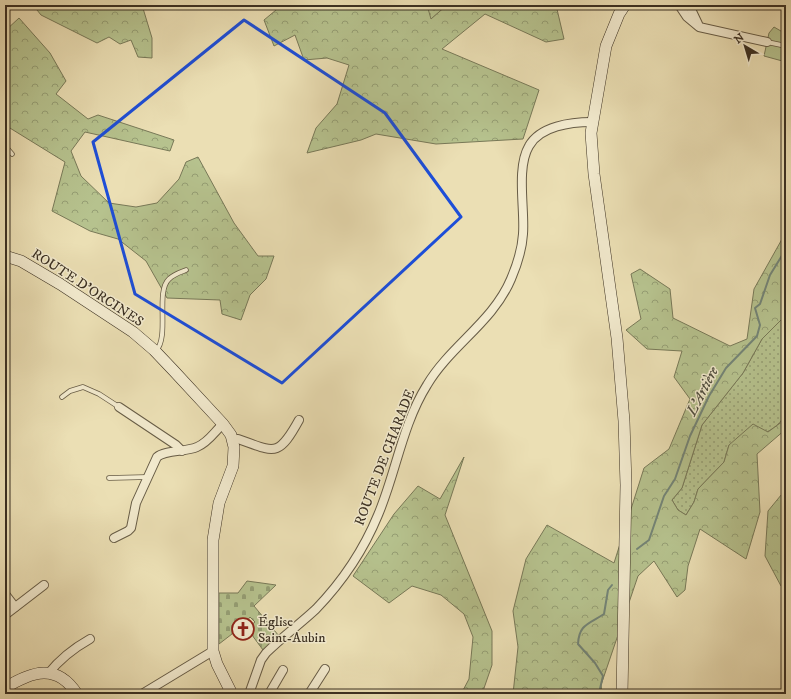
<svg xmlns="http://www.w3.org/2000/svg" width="791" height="699" viewBox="0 0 791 699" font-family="'IM FELL DW Pica',serif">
<defs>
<pattern id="grass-dots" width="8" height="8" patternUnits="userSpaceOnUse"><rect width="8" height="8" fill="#b6c28e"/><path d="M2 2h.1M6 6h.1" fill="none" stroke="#959e74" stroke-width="1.8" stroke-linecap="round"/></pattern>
<pattern id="forest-crowns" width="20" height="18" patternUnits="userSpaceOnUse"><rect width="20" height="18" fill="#b6c28e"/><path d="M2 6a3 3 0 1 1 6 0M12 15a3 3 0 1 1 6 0" fill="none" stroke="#959e74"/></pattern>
<pattern id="cemetery-stones" width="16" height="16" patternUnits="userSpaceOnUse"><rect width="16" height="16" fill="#b6c28e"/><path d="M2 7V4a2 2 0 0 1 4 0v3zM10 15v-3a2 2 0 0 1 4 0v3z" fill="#959e74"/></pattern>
</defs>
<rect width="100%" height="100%" fill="#ebdfb4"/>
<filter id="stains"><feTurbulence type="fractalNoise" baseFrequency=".005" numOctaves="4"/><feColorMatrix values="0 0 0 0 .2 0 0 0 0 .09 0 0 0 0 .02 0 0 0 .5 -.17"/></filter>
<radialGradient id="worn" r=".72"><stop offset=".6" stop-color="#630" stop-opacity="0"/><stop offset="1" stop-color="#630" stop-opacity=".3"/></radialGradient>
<g fill="url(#grass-dots)" stroke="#787958">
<path d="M427,5H447L430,20Z"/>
<path d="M786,315V412C778,434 750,438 729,445L724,462L698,489L694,502L686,515L678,510L672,500L682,488L702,425L743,373L762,339Z"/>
</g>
<g fill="url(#forest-crowns)" stroke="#787958">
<path d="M33,5H142L152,38V58L138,57L131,40L120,44L109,37L97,43L41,15Z"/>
<path d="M282,5H427L431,19L447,5H556L564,39L546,42L485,14L442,49L539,90L523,139L436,144L376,134L361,140L307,153L316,128L337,104L349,65L327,58L304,60L295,35L274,46L264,20Z"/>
<path d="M19,18L50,53L66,81L56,94L88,119L98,115L174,140L170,151L85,132L71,151L81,176L109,203L136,207L157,203L179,179L186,162L198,157L234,223L258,256H274L266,279L250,295L241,320L222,314L220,300L167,298L146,261L118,239L90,231L52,211L65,162L5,125V31Z"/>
<path d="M786,232V315L762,339L743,373L702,425L682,488L672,500L678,510L686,515L694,502L698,489L724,462L729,445L753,424L768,432L783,421L786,412V429L757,454L760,512L746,559L700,529L688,566L685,590L677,597L654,561L638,576L601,685L602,694H513L518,647L513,611L526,559L547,525L614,563L644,468L669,449L690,399L674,377L682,351L647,349L626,330L641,319L631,274L640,269L670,289L673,318L730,346L747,339L754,289Z"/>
<path d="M464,457L445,515L492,631V665L482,694H461L469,679L473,637L464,614L441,595L412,586L389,603L353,576L394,514L418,486L440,499Z"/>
<path d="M786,489V583L781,586L765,556L768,511Z"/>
</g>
<path fill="url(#cemetery-stones)" stroke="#787958" d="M247,581L276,585L254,606L279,636L263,650L249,631L252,628L250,626L255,622L250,617L246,622H241L238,620L232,625V634L219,644V593H238Z"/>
<path fill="#b6c28e" stroke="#787958" d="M774,27L786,34V62L764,56L769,33Z"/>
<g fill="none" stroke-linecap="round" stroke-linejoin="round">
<g stroke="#738477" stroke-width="2">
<path d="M5,6L25,5"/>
<path d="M637,549L649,540L664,496L675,479L690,436L709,396L726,368L757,336L760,325L755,308L760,304L770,275L786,249"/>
<path d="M586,694L599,693L603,676L595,663L578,644C579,624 589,624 604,614L608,590L612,585"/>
</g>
<g stroke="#675c46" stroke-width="5.5">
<g id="lane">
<path d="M767,42L786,46"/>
<path d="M5,146L12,154"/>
<path d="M156,351C170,336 155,292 169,279C174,274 181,272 186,270"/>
<path d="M62,397L70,391L83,387L99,394L119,407"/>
<path d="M109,478L148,477"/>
</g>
</g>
<g stroke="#675c46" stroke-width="10">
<g id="street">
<path d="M679,5L687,17L699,27L767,42"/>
<path d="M689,5L698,24"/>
<path d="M119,407L176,445L182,451"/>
<path d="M232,440L238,439C275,452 278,458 299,420"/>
<path d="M114,538L128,531L131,528L136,503L157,457C165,450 186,452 197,447C209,442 214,432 223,424"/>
<path d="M5,594L15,607"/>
<path d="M5,615L44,585"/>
<path d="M48,674C59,660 74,648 90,639"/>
<path d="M142,694L213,651"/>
<path d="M249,694L261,660L266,653C282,637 300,624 316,609C341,583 364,549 378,515C396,473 402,425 427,385C450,346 493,322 511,279C517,265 522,250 523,234C525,209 516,168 529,146C540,126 571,122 592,122"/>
<path d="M269,694L283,670"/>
<path d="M309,694L325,669"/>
</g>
</g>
<g stroke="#3b3022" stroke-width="12">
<g id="secondary">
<path d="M5,256L21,261L60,284L133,332L154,350L173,370L223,424L231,435L234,447L233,466L219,503L213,540V651L217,664L232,694"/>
<path d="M5,688C32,671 57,663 77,694"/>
<path d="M622,694L626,485L624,421L617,338L594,174L591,133L606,46L619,14L625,5"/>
</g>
</g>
<use href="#lane" stroke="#f2eace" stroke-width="4"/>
<use href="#street" stroke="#f2eace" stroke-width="8"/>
<use href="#secondary" stroke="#f2eace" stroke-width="11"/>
</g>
<path fill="none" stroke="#1d4ed8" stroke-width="3" stroke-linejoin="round" d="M244,20L385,113L461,217L282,383L135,294L93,142Z"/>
<defs>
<g id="church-ring" transform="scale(1.15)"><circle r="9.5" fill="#f2eace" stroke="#8f2418" stroke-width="1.5"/><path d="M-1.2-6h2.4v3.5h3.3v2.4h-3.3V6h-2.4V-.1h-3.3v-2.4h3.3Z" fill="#8f2418"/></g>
</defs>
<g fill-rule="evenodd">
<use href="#church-ring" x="243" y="629"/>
</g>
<g text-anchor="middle" stroke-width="3" stroke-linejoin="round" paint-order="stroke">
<g font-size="14" fill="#3b3022" stroke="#f2eace">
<text transform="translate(88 287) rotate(33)" y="5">ROUTE D'ORCINES</text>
<text transform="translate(384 457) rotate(-69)" y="5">ROUTE DE CHARADE</text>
</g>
<g font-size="14" fill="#3b3022" stroke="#f2eace" text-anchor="start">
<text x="258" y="626">Église<tspan x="258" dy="16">Saint-Aubin</tspan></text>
</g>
<g font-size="15" font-style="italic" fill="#4e4c3e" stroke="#f2eace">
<text transform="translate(702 391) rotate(-63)" y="5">L'Artière</text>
</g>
</g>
<rect width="791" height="699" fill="none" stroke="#ebdfb4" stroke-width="20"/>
<rect x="6" y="6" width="779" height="687" fill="none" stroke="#3b3022" stroke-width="2"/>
<rect x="10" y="10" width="771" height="679" fill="none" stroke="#3b3022"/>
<g transform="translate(745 46) rotate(322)" stroke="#f2eace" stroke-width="3" paint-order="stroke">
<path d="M0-3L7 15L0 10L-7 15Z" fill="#3b3022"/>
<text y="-6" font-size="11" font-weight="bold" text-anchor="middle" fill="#3b3022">N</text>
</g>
<rect width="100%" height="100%" filter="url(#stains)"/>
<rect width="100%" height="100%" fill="url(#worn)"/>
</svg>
